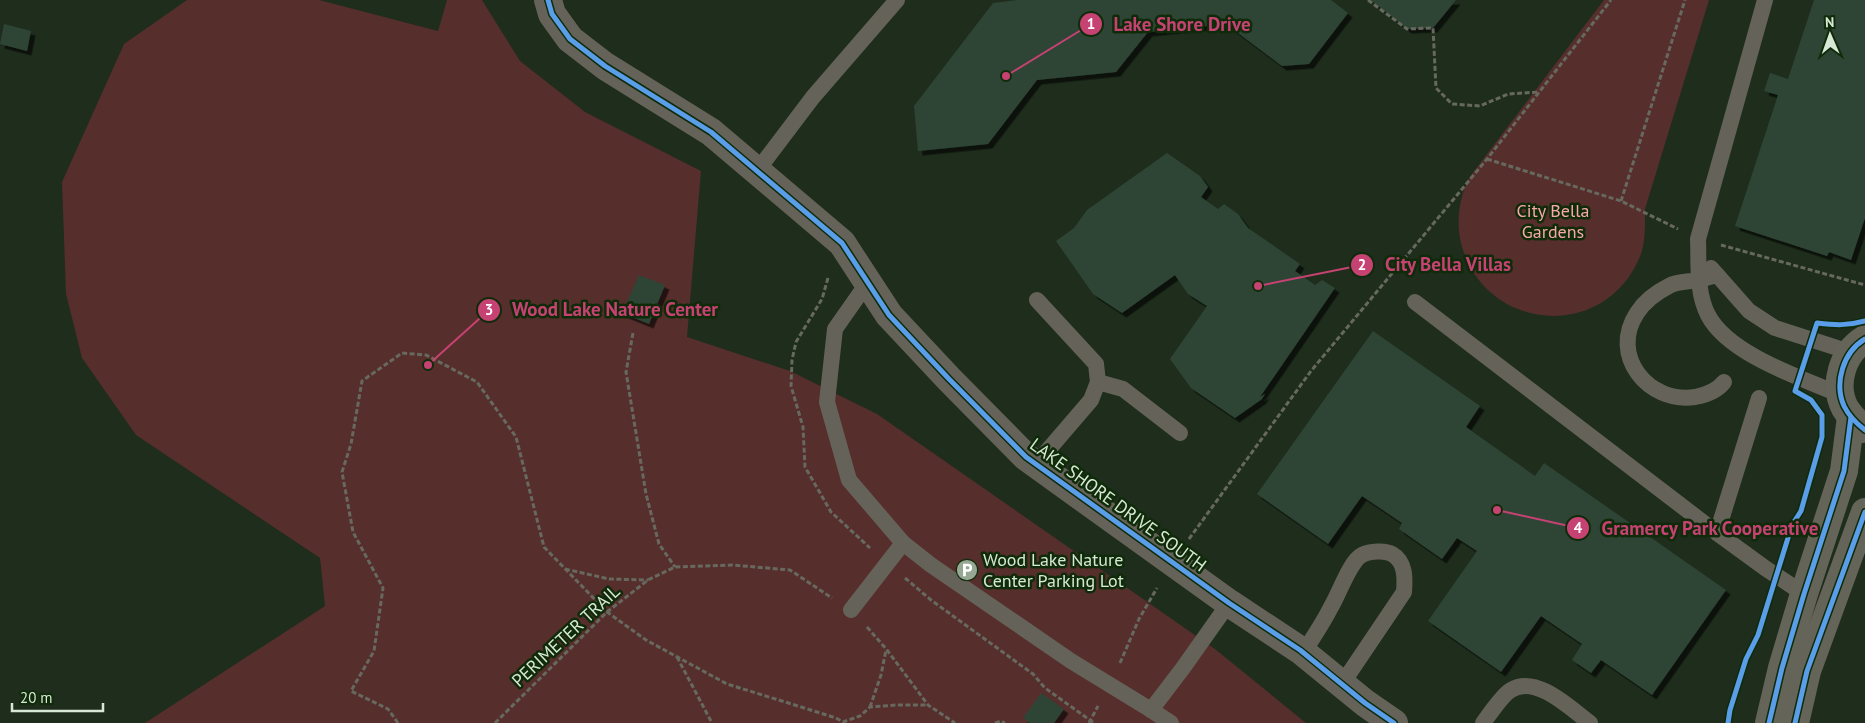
<svg xmlns="http://www.w3.org/2000/svg" width="1865" height="723" viewBox="0 0 1865 723" font-family="'PT Sans',sans-serif">
<defs>
<filter id="shadow"><feDropShadow dx="4.5" dy="4.5" stdDeviation="0" flood-color="#0009"/></filter>
</defs>
<rect width="100%" height="100%" fill="#1e2d1c"/>
<g fill="#562e2c">
<path d="M187,0H319L438,31L447,0H482L520,61L585,112L701,171L687,337L790,371L877,414L1215,649L1306,723H145L325,606L320,558L136,435L82,358L66,294L62,182L124,44Z"/>
<path d="M1604,0H1709L1645,209C1645,227 1646,245 1638,261C1600,343 1483,330 1461,243C1456,223 1459,199 1468,180C1472,173 1479,165 1484,158Z"/>
</g>
<g fill="#2f4536" filter="url(#shadow)">
<path d="M1019,0H1331L1348,13L1309,64L1282,66L1226,24L1148,32L1116,72L1037,80L988,144L918,151L914,106L993,3Z"/>
<path d="M1371,0H1456L1433,28L1407,29Z"/>
<path d="M1814,0H1865V218L1851,260L1829,252L1827,256L1735,226L1778,95L1764,91L1770,73L1788,79Z"/>
<path d="M4,24L31,31L27,51L0,44Z"/>
<path d="M1167,153L1200,176L1208,187L1201,197L1218,209L1224,204L1238,214L1248,228L1300,264L1295,271L1315,285L1322,280L1335,288L1260,397L1265,394L1262,399L1235,418L1191,388L1170,359L1207,306L1188,294L1175,275L1122,313L1093,294L1056,241L1074,228L1087,210Z"/>
<path d="M639,275L665,285L649,324L622,313Z"/>
<path d="M1373,331L1480,406L1466,427L1535,476L1544,463L1726,590L1652,695L1601,660L1591,673L1572,660L1582,644L1541,616L1501,672L1428,621L1477,551L1457,538L1442,559L1399,529L1402,523L1362,496L1328,544L1257,494Z"/>
<path d="M1041,693L1064,709L1054,723H1030L1023,718Z"/>
</g>
<g fill="none" stroke-linecap="round" stroke-linejoin="round">
<g stroke="#67695f" stroke-width="3" stroke-dasharray="5 2.5" stroke-linecap="butt">
<path d="M1368,0L1407,29L1433,28L1436,88L1452,104L1480,106L1508,94L1539,92"/>
<path d="M1487,159L1621,201L1678,229"/>
<path d="M1621,201L1685,0"/>
<path d="M1721,245L1865,285"/>
<path d="M828,278L822,299L796,342L792,360L791,386L803,427L805,467L831,512L870,548"/>
<path d="M633,333L626,372L646,494L659,544L675,567"/>
<path d="M1189,539L1311,371L1487,159L1611,0"/>
<path d="M565,569L609,579L648,580"/>
<path d="M905,578L931,600L1033,674L1045,688L1094,723"/>
<path d="M867,627L887,650L928,705L955,723"/>
<path d="M677,657L712,723"/>
<path d="M1120,663L1139,619L1157,588"/>
<path d="M870,707L881,675L886,650"/>
<path d="M398,723L388,709L351,691L374,651L383,588L353,532L342,472L351,444L362,381L402,353L426,355L477,382L516,437L544,547L607,612L646,640L727,684L798,706L836,718L843,722L860,716L870,707L897,705H928"/>
<path d="M495,723L607,612L648,580L675,567L732,565L790,570L832,598"/>
<path d="M995,723L1001,721L1005,723"/>
<path d="M1089,723L1098,706"/>
</g>
<g stroke="#656359" stroke-width="16">
<path d="M1765,0L1698,239C1699,263 1696,292 1708,315C1728,354 1801,378 1841,395"/>
<path d="M757,171L813,97L897,0"/>
<path d="M1711,268L1749,311L1775,328L1850,352"/>
<path d="M1717,275C1711,276 1705,279 1699,280C1689,282 1677,281 1669,286C1657,292 1644,302 1637,313C1609,355 1648,404 1695,397C1706,395 1717,391 1724,382"/>
<path d="M868,282L835,329L827,402L849,480L903,543L931,565L1071,661L1151,710L1183,668L1229,603"/>
<path d="M1415,302L1717,533L1765,568L1804,594"/>
<path d="M1098,382L1123,389L1180,433"/>
<path d="M1036,464L1091,400L1098,382L1096,364L1037,300"/>
<path d="M1717,533L1759,398"/>
<path d="M851,610L903,543"/>
<path d="M1303,653C1313,638 1323,623 1331,607C1339,594 1350,561 1362,555C1370,551 1385,550 1392,554C1406,562 1405,579 1404,592L1342,684"/>
<path d="M1151,710L1171,723"/>
<path d="M1483,723C1489,715 1503,694 1511,690C1536,674 1571,709 1590,723"/>
</g>
<path stroke="#656359" stroke-width="28" d="M548,0L552,14L570,39L605,66L711,132L842,243L889,315L949,379L1026,457L1229,603L1300,650L1365,703L1394,723"/>
<g stroke="#656458" stroke-width="28">
<path d="M1863,429C1856,422 1850,416 1845,408C1833,385 1842,353 1865,339"/>
<path d="M1769,723L1782,668L1804,594L1844,471L1851,417"/>
<path d="M1795,723L1807,671L1865,512"/>
</g>
<g stroke="#0f2b09" stroke-width="8">
<g id="cycleway">
<path d="M548,0L552,14L570,39L605,66L711,132L842,243L889,315L949,379L1026,457L1229,603L1300,650L1365,703L1394,723"/>
<path d="M1865,339C1843,352 1834,383 1844,406C1849,416 1857,424 1865,430"/>
<path d="M1728,723L1730,710L1746,659L1758,635L1792,525L1801,511L1822,437V415L1811,400L1795,391L1817,323C1834,325 1848,326 1865,321"/>
<path d="M1769,723L1782,668L1804,594L1844,471L1851,417"/>
<path d="M1795,723L1807,671L1865,512"/>
</g>
</g>
<use href="#cycleway" stroke="#5a9eea" stroke-width="5"/>
</g>
<defs>
<g id="parking-disc" transform="scale(1.125)"><circle r="9.5" fill="#96a794" stroke="#0f2b09"/><path d="M-3.5-5.5H1a3.5 3.5 0 0 1 0 7H-1V5.5H-3.5ZM-1-3.4V-.6H.8a1.4 1.4 0 0 0 0-2.8Z" fill="#fff"/></g>
</defs>
<g fill-rule="evenodd">
<use href="#parking-disc" x="967" y="570"/>
</g>
<g text-anchor="middle" stroke-width="5" stroke-linejoin="round" paint-order="stroke">
<g font-size="18" fill="#f8a8a6" stroke="#0f2b09">
<text x="1553" y="217">City Bella<tspan x="1553" dy="21">Gardens</tspan></text>
</g>
<g font-size="18" fill="#d7e8d4" stroke="#0f2b09">
<text transform="translate(1118 505) rotate(36)" y="6">LAKE SHORE DRIVE SOUTH</text>
<text transform="translate(566 636) rotate(-43)" y="6">PERIMETER TRAIL</text>
</g>
<g font-size="18" fill="#d7e8d4" stroke="#0f2b09" text-anchor="start">
<text x="983" y="566">Wood Lake Nature<tspan x="983" dy="21">Center Parking Lot</tspan></text>
</g>
</g>
<path fill="none" stroke="#c64273" stroke-width="2" d="M1006 76L1091 24M1258 286L1362 265M428 365L489 310M1497 510L1578 528"/>
<g fill="#c64273" stroke="#0f2b09" stroke-width="2">
<circle cx="1006" cy="76" r="5"/>
<circle cx="1258" cy="286" r="5"/>
<circle cx="428" cy="365" r="5"/>
<circle cx="1497" cy="510" r="5"/>
<circle cx="1091" cy="24" r="12"/>
<circle cx="1362" cy="265" r="12"/>
<circle cx="489" cy="310" r="12"/>
<circle cx="1578" cy="528" r="12"/>
</g>
<g font-size="15" text-anchor="middle" font-weight="bold" fill="#fff">
<text x="1091" y="29">1</text>
<text x="1362" y="270">2</text>
<text x="489" y="315">3</text>
<text x="1578" y="533">4</text>
</g>
<g font-size="19" text-anchor="middle" font-weight="bold" fill="#c64273" stroke="#0f2b09" stroke-width="5" stroke-linejoin="round" paint-order="stroke">
<text x="1182" y="31">Lake Shore Drive</text>
<text x="1448" y="271">City Bella Villas</text>
<text x="615" y="316">Wood Lake Nature Center</text>
<text x="1710" y="535">Gramercy Park Cooperative</text>
</g>
<g transform="translate(1830 35) rotate(358)" stroke="#0f2b09" stroke-width="4" paint-order="stroke">
<path d="M0-4L9 19L0 12L-9 19Z" fill="#d7e8d4"/>
<text y="-8" font-size="14" font-weight="bold" text-anchor="middle" fill="#d7e8d4">N</text>
</g>
<path d="M12 703v8h91v-8" fill="none" stroke="#d7e8d4" stroke-width="2.5"/>
<text x="20" y="703" font-size="15" fill="#d7e8d4" stroke="#0f2b09" stroke-width="4" paint-order="stroke">20 m</text>
</svg>
